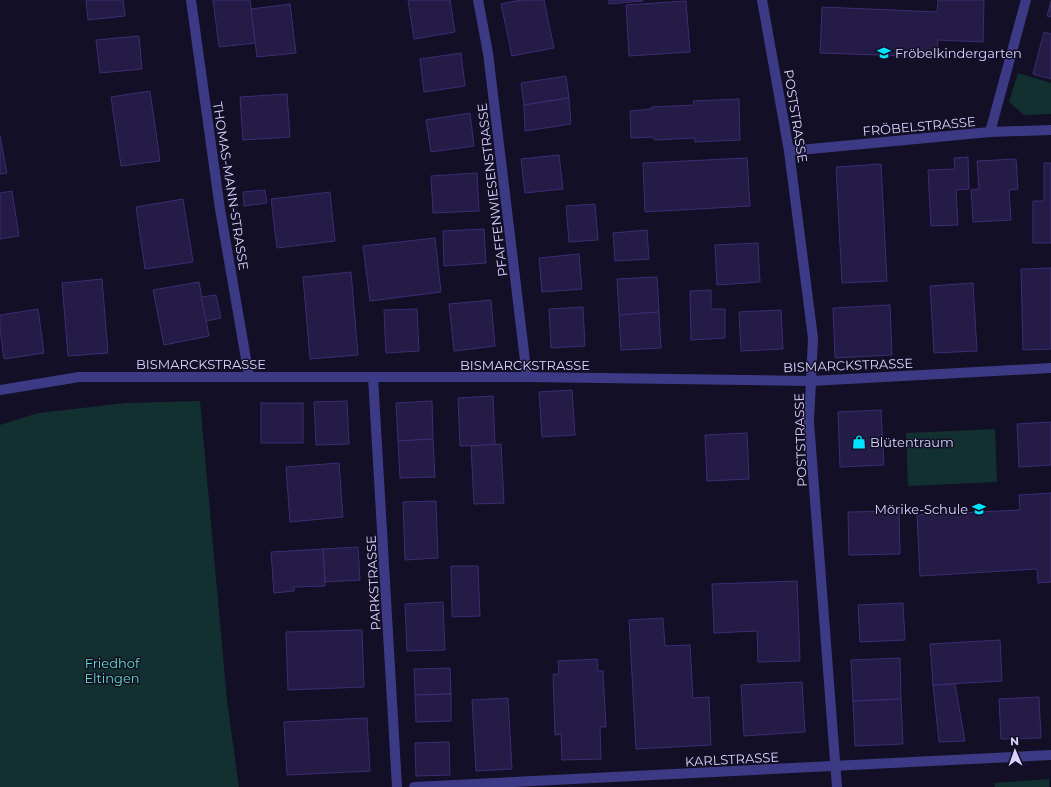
<svg xmlns="http://www.w3.org/2000/svg" width="1051" height="787" viewBox="0 0 1051 787" font-family="Montserrat,sans-serif">
<rect width="100%" height="100%" fill="#130f26"/>
<g fill="#12302f">
<path d="M1018,73L1051,83V114L1024,115L1009,102Z"/>
<path d="M200,401L227,700L239,787H0V425L38,413L126,403Z"/>
<path d="M995,429L997,482L908,486L906,433Z"/>
<path d="M1049,779V787H995L994,783Z"/>
</g>
<g fill="#241b47" stroke="#3b2d73">
<path d="M86,0H123L125,16L88,20Z"/>
<path d="M213,0H250L255,43L219,47Z"/>
<path d="M408,0H450L455,32L414,39Z"/>
<path d="M521,0H544L554,48L512,56L501,4Z"/>
<path d="M609,0H643V1L609,4Z"/>
<path d="M938,0H984L983,42L938,40L937,57L820,53L822,7L937,12Z"/>
<path d="M686,1L690,52L629,56L626,5Z"/>
<path d="M1051,1V17L1047,16Z"/>
<path d="M290,4L296,53L257,57L251,9Z"/>
<path d="M1044,32L1051,34V79L1033,74Z"/>
<path d="M139,36L142,69L100,73L96,40Z"/>
<path d="M461,53L465,86L424,92L420,59Z"/>
<path d="M566,76L569,98L524,105L521,83Z"/>
<path d="M150,91L160,161L121,166L111,97Z"/>
<path d="M287,94L290,137L243,140L240,97Z"/>
<path d="M569,98L571,124L525,131L524,105Z"/>
<path d="M739,99L740,140L695,142V138L654,140V137L631,138L630,111L652,109L651,107L694,105L693,101Z"/>
<path d="M470,113L474,146L431,152L426,120Z"/>
<path d="M0,136L7,173L0,174Z"/>
<path d="M559,155L563,189L525,193L521,159Z"/>
<path d="M968,157L969,189L956,190L958,225L931,226L928,170L955,169L954,158Z"/>
<path d="M747,158L750,206L645,212L643,163Z"/>
<path d="M1016,159L1018,189L1009,190L1011,220L973,222L971,190L979,189L977,161Z"/>
<path d="M1044,163H1051V243H1033V201H1044Z"/>
<path d="M881,164L887,281L842,283L836,167Z"/>
<path d="M477,173L479,211L433,213L431,176Z"/>
<path d="M265,190L267,203L244,206L243,192Z"/>
<path d="M12,191L19,236L0,239V193Z"/>
<path d="M330,192L335,241L277,248L271,199Z"/>
<path d="M183,199L193,262L145,269L136,207Z"/>
<path d="M595,204L598,240L569,242L566,206Z"/>
<path d="M484,229L486,263L444,266L443,231Z"/>
<path d="M647,230L649,259L615,261L613,233Z"/>
<path d="M435,238L441,292L370,301L363,246Z"/>
<path d="M758,243L760,282L717,285L715,245Z"/>
<path d="M579,254L582,289L542,292L539,258Z"/>
<path d="M1051,268V349L1023,350L1021,269Z"/>
<path d="M351,272L358,355L310,359L303,277Z"/>
<path d="M657,277L659,312L619,315L617,279Z"/>
<path d="M102,279L108,353L68,356L62,283Z"/>
<path d="M199,282L209,336L164,345L153,290Z"/>
<path d="M973,283L977,351L934,353L930,286Z"/>
<path d="M711,290V309H725V338L691,340L690,291Z"/>
<path d="M216,295L221,318L206,321L201,297Z"/>
<path d="M491,300L495,346L454,351L449,304Z"/>
<path d="M890,305L892,355L835,358L833,308Z"/>
<path d="M583,307L585,346L551,348L549,309Z"/>
<path d="M38,309L44,353L4,359L0,329V315Z"/>
<path d="M417,309L419,351L386,353L384,310Z"/>
<path d="M781,310L783,349L741,351L739,312Z"/>
<path d="M659,312L661,348L621,350L619,315Z"/>
<path d="M572,390L575,435L542,437L539,392Z"/>
<path d="M493,396L495,445L460,446L458,398Z"/>
<path d="M347,401L349,444L316,445L314,402Z"/>
<path d="M432,401L433,439L398,441L396,403Z"/>
<rect x="261" y="403" width="42" height="40"/>
<path d="M881,410L884,465L840,467L838,412Z"/>
<path d="M1051,422V465L1019,467L1017,424Z"/>
<path d="M747,433L749,479L707,481L705,435Z"/>
<path d="M433,439L435,477L400,478L398,441Z"/>
<path d="M501,444L504,503L474,504L471,446Z"/>
<path d="M339,463L343,517L290,522L286,467Z"/>
<path d="M1051,493V582L1038,583L1037,569L920,576L917,515L1020,510L1019,495Z"/>
<path d="M436,501L438,558L405,560L403,502Z"/>
<path d="M899,511L900,554L849,555L848,512Z"/>
<path d="M358,547L360,580L325,582L323,549Z"/>
<path d="M323,549L325,586L294,587V591L274,593L271,552Z"/>
<path d="M451,566H478L480,616L452,617Z"/>
<path d="M797,581L800,661L758,662L757,631L714,633L712,584Z"/>
<path d="M443,602L445,650L407,651L405,604Z"/>
<path d="M903,603L905,640L860,642L858,605Z"/>
<path d="M663,618L665,646L690,645L693,698L709,697L711,745L636,749L629,620Z"/>
<path d="M362,630L364,687L288,690L286,632Z"/>
<path d="M1000,640L1002,681L933,685L930,644Z"/>
<path d="M900,658L901,699L853,701L851,660Z"/>
<path d="M597,659L598,671H603L606,727H600L601,759L562,760L561,734L555,735L553,674H559L558,661Z"/>
<path d="M450,668L451,694L415,695L414,669Z"/>
<path d="M802,682L805,732L744,736L741,685Z"/>
<path d="M955,684L965,741L939,742L933,685Z"/>
<path d="M451,694V721L416,722L415,695Z"/>
<path d="M1039,697L1041,738L1001,739L999,699Z"/>
<path d="M508,698L512,769L476,771L472,700Z"/>
<path d="M901,699L903,744L855,746L853,701Z"/>
<path d="M367,718L370,771L287,775L284,722Z"/>
<path d="M449,742L450,775L416,776L415,743Z"/>
</g>
<g fill="none" stroke-linecap="round" stroke-linejoin="round">
<g stroke="#3d3a85" stroke-width="10">
<path d="M191,0L220,209L249,376"/>
<path d="M478,0L488,53L527,377"/>
<path d="M762,0L789,151L813,338L809,422L837,787"/>
<path d="M990,132L1026,0"/>
<path d="M789,151L990,132L1051,130"/>
<path d="M373,377L397,787"/>
<path d="M0,390L79,377H527L811,381L1051,368"/>
<path d="M414,787L1051,755"/>
</g>
</g>
<defs>
<g id="school-bare" transform="scale(1.08)"><path d="M0-5L7-2L0 1L-7-2ZM-4 1L0 2.5L4 1V4Q0 6-4 4Z" fill="#00e5ff" stroke="#130f26" stroke-width="2.5" paint-order="stroke"/></g>
<g id="shop-bare" transform="scale(1.08)"><path d="M-5-2.5h2.3a2.7 3.5 0 0 1 5.4 0H5L5.5 6h-11ZM-1.5-2.5h3a1.5 2.3 0 0 0-3 0Z" fill="#00e5ff" stroke="#130f26" stroke-width="2.5" paint-order="stroke"/></g>
</defs>
<g fill-rule="evenodd">
<use href="#school-bare" x="884" y="53"/>
<use href="#shop-bare" x="859" y="442"/>
<use href="#school-bare" x="979" y="509"/>
</g>
<g text-anchor="middle" stroke-width="3" stroke-linejoin="round" paint-order="stroke">
<g font-size="13" fill="#d9d4ff" stroke="#130f26" text-anchor="start">
<text x="895" y="58">Fröbelkindergarten</text>
<text x="870" y="447">Blütentraum</text>
<text x="968" y="514" text-anchor="end">Mörike-Schule</text>
</g>
<g font-size="13" fill="#d9d4ff" stroke="#130f26">
<text transform="translate(796 116) rotate(81)" y="5">POSTSTRASSE</text>
<text transform="translate(919 126) rotate(-5)" y="5">FRÖBELSTRASSE</text>
<text transform="translate(231 186) rotate(81)" y="5">THOMAS-MANN-STRASSE</text>
<text transform="translate(492 190) rotate(-97)" y="5">PFAFFENWIESENSTRASSE</text>
<text x="201" y="369">BISMARCKSTRASSE</text>
<text x="525" y="370">BISMARCKSTRASSE</text>
<text transform="translate(848 365) rotate(-2)" y="5">BISMARCKSTRASSE</text>
<text transform="translate(800 440) rotate(-92)" y="5">POSTSTRASSE</text>
<text transform="translate(373 583) rotate(-93)" y="5">PARKSTRASSE</text>
<text transform="translate(732 759) rotate(-3)" y="5">KARLSTRASSE</text>
</g>
<g font-size="13" fill="#5fe0c0" stroke="#130f26">
<text x="112" y="668">Friedhof<tspan x="112" dy="15">Eltingen</tspan></text>
</g>
</g>
<g transform="translate(1015 751) rotate(358)" stroke="#130f26" stroke-width="3" paint-order="stroke">
<path d="M0-3L7 15L0 10L-7 15Z" fill="#d9d4ff"/>
<text y="-6" font-size="11" font-weight="bold" text-anchor="middle" fill="#d9d4ff">N</text>
</g>
</svg>
